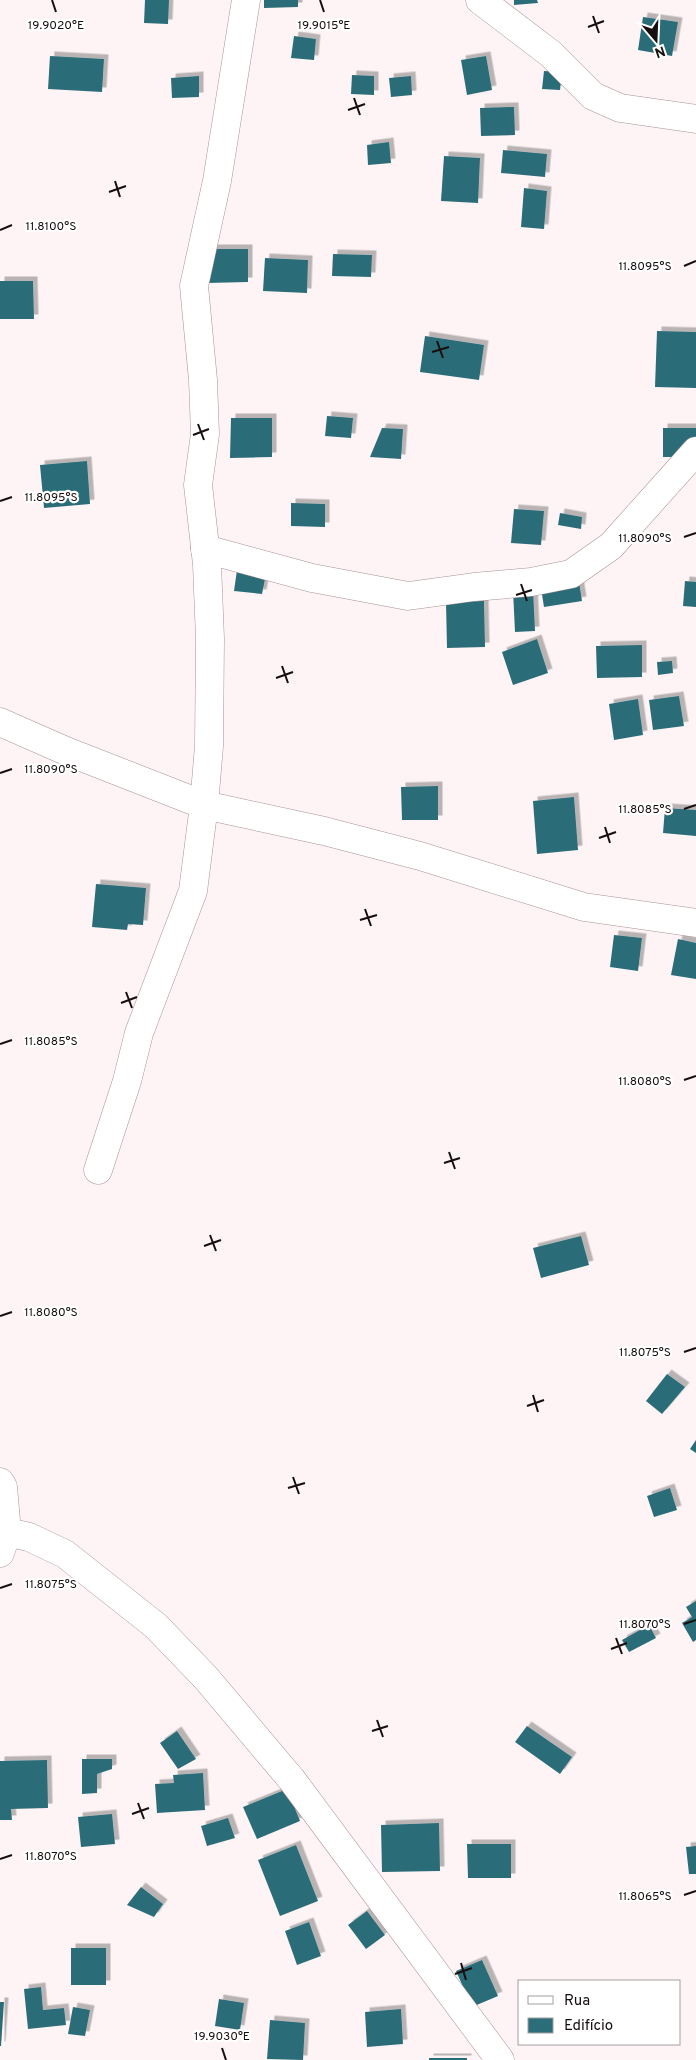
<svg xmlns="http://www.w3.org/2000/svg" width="696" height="2060" viewBox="0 0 696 2060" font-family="Overpass,sans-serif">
<defs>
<filter id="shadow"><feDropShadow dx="4.5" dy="-4.5" stdDeviation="0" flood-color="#0004"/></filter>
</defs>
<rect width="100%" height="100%" fill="#fef4f5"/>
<g fill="#2b6d78" filter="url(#shadow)">
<path d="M145,0H169L168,24L144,23Z"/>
<path d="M264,0H298V7L264,8Z"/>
<path d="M514,0H537L538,3L514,5Z"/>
<path d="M643,17L678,22L672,56L638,50Z"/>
<path d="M294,36L316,39L314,60L291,58Z"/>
<path d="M50,56L104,59L102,92L48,89Z"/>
<path d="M486,56L492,90L467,95L461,60Z"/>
<path d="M544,71L562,72L560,90L542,89Z"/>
<path d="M352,75L374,76V95L351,94Z"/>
<path d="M199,76V97L172,98L171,78Z"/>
<path d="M411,76L412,95L391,97L389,78Z"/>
<path d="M514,107L515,135L481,136L480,108Z"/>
<path d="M389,142L391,163L368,165L367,145Z"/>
<path d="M503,150L547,154L545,177L501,173Z"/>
<path d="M444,156L480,158L478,203L441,201Z"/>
<path d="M524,188L547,191L544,229L521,227Z"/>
<path d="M207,249H248V282L207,283Z"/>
<path d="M333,254L372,255L371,277L332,276Z"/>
<path d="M265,258L308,260L307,293L263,291Z"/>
<path d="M0,281H33L34,319H0Z"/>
<path d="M657,331L696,332V388L655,387Z"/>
<path d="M425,336L484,345L479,380L420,372Z"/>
<path d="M327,416L353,418L351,438L325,436Z"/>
<path d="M231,418H272V457L230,458Z"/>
<path d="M382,428L403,429L401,459L370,457Z"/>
<rect x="663" y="428" width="33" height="29"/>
<path d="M87,461L90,504L44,508L40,465Z"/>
<path d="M291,503L325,504V527L291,526Z"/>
<path d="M514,509L544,511L541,545L511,543Z"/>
<path d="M560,513L582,517L581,529L558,525Z"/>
<path d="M237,570L266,574L262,594L234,591Z"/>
<path d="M685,581L696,582V607L683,606Z"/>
<path d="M579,582L582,601L544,607L541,588Z"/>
<path d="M533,589L535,631L515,632L513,590Z"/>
<path d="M484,601L485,647L447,648L446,602Z"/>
<path d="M537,639L548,673L513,685L502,652Z"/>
<path d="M642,645V677L597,678L596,646Z"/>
<path d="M672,661L673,673L658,675L657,662Z"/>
<path d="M679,696L684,726L653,730L649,700Z"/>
<path d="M638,699L643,735L614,740L609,704Z"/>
<path d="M438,786V820H402L401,787Z"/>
<path d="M574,797L578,850L537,854L533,801Z"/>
<path d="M665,808L696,810V836L663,833Z"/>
<path d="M96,884L146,888L143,925L128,924L127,930L92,927Z"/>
<path d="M614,935L642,938L638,971L610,967Z"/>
<path d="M678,939L696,943V979L671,975Z"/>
<path d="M581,1236L589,1265L541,1278L533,1248Z"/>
<path d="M667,1374L685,1387L662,1414L646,1401Z"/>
<path d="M696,1440V1453L690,1449Z"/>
<path d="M670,1488L677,1510L654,1517L647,1496Z"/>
<path d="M696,1601V1640L693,1642L682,1623L692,1617L686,1607Z"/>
<path d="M649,1625L656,1638L629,1652L622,1640Z"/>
<path d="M527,1726L572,1757L560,1774L515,1742Z"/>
<path d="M177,1731L196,1759L178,1769L160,1743Z"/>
<path d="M82,1759H112V1769L97,1774V1793L82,1794Z"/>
<path d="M47,1760L48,1808L11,1809L12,1820H0V1761Z"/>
<path d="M203,1773L205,1810L157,1813L155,1784L174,1783L173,1775Z"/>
<path d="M287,1789L300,1821L257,1839L243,1807Z"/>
<path d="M112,1814L115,1844L81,1847L78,1817Z"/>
<path d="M228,1818L235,1838L207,1846L201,1826Z"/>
<path d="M439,1823L440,1871L382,1872L381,1825Z"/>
<path d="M467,1844H511V1878H468Z"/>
<path d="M296,1845L318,1901L280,1916L258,1860Z"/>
<path d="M696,1846V1874H689L686,1847Z"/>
<path d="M141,1887L163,1904L154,1917L127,1905Z"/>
<path d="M367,1911L385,1935L366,1949L348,1925Z"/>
<path d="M309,1922L321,1956L297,1965L285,1931Z"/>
<rect x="71" y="1948" width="35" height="37"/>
<path d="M482,1960L498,1996L472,2007L456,1971Z"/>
<path d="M41,1987L43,2010L64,2008L66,2025L28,2029L24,1989Z"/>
<path d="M219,1999L244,2003L240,2030L215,2026Z"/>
<path d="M0,2002H4L1,2046H0Z"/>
<path d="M73,2007L90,2010L85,2036L68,2034Z"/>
<path d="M401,2009L403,2044L367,2047L365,2012Z"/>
<path d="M270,2020L305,2023L303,2060L267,2059Z"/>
<rect x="429" y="2058" width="38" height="2"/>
</g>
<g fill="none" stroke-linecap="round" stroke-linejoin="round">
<g stroke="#aa9295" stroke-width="29">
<g id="minor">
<path d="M480,0L551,54L593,96L620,108L696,119"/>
<path d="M205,549L312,578L408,596L474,587L531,582L571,574L611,546L696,451"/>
<path d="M0,722L66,751L204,805L324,831L420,856L584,907L696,923"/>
<path d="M98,1170L127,1081L139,1033L193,891L204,805L209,746L210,639L207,564L198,485L205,434L203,380L194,286L217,181L246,0"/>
<path d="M0,1482L3,1487L7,1532L0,1553"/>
<path d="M7,1532L29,1537L65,1554L156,1626L206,1678L292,1780L500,2060"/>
</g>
</g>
<use href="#minor" stroke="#fff" stroke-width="28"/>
</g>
<path fill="none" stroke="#170e0f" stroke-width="2" d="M52,0L56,12M320,0L324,12M593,16L599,33M588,27L604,21M354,98L360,115M348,110L365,104M115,181L120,197M109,192L126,186M0,230L12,225M684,266L696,261M437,341L443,358M432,352L449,347M198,424L204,440M193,435L209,429M0,501L12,497M684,537L696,533M521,584L527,601M516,595L532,590M282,666L288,683M276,678L293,672M0,773L12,769M684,809L696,805M605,827L610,843M599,838L616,832M365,909L371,926M360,920L377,915M126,992L132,1008M121,1003L137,997M0,1044L12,1040M684,1080L696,1076M449,1152L455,1169M444,1163L460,1158M210,1235L216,1251M204,1246L221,1240M0,1316L12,1312M684,1352L696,1348M533,1395L538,1412M527,1406L544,1400M293,1477L299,1494M288,1488L305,1483M0,1588L12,1584M684,1624L696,1620M616,1638L622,1654M611,1649L627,1643M377,1720L383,1737M372,1731L388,1726M138,1803L144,1819M132,1814L149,1808M0,1859L12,1855M684,1895L696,1891M461,1963L466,1980M455,1974L472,1968M222,2048L226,2060"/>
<g font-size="12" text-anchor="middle" fill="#170e0f" stroke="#fff" stroke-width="4.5" stroke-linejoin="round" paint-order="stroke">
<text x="56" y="29">19.9020°E</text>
<text x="324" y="29">19.9015°E</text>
<text x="51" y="230">11.8100°S</text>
<text x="645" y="270">11.8095°S</text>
<text x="51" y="501">11.8095°S</text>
<text x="645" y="542">11.8090°S</text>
<text x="51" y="773">11.8090°S</text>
<text x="645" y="813">11.8085°S</text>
<text x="51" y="1045">11.8085°S</text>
<text x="645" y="1085">11.8080°S</text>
<text x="51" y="1316">11.8080°S</text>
<text x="645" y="1356">11.8075°S</text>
<text x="51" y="1588">11.8075°S</text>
<text x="645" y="1628">11.8070°S</text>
<text x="51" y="1860">11.8070°S</text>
<text x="645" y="1900">11.8065°S</text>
<text x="222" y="2040">19.9030°E</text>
</g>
<rect x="518" y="1980" width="162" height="65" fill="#ffffff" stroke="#a29f9f"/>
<rect x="528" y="1996" width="25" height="8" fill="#ffffff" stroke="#a29f9f"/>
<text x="564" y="2005" font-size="15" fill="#170e0f">Rua</text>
<rect x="528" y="2018" width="25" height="15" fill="#2b6d78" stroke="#a29f9f"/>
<text x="564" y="2030" font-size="15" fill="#170e0f">Edifício</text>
<g transform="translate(656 40) rotate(161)" stroke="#ffffff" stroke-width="4" paint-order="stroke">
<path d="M0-4L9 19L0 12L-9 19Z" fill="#170e0f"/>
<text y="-8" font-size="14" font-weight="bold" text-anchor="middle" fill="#170e0f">N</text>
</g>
</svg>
